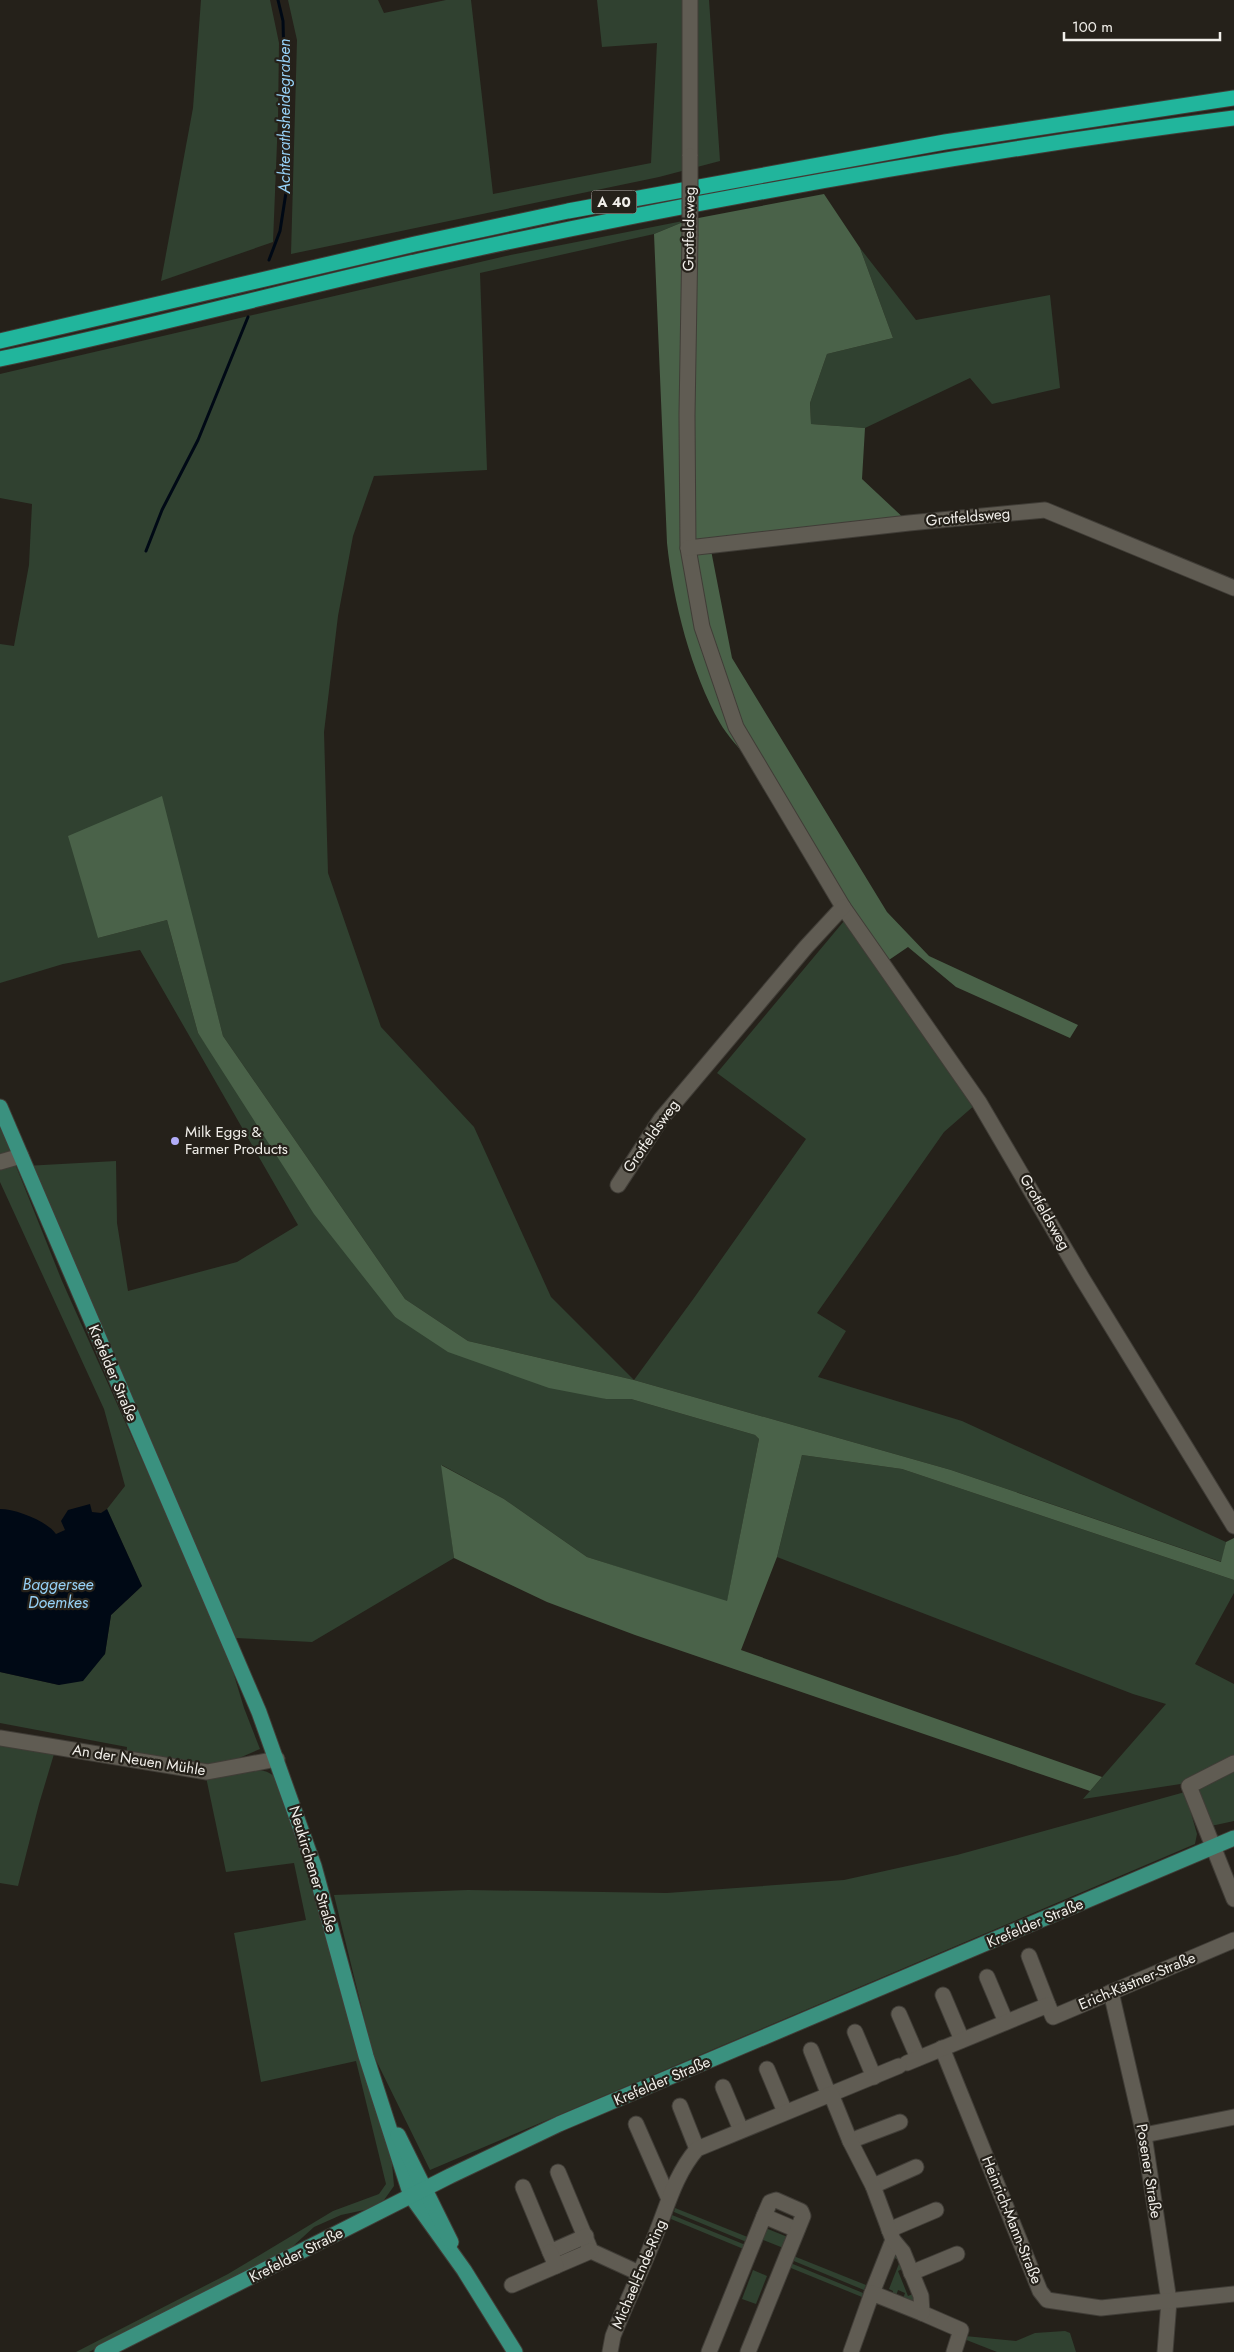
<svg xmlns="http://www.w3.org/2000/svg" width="1234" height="2352" viewBox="0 0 1234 2352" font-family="Jost,sans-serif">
<rect width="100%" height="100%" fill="#25211a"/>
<g fill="#304130">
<path d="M201,0H270L279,43L278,118L273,242L161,281L193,108Z"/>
<path d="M288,0H378L384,13L446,0H471L493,194L651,163L657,43L602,47L597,0H709L720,161L659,177L291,254L297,40Z"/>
<path d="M688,220L654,234L480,273L487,470L374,476L353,536L338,616L324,732L328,873L381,1027L474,1127L551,1297L634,1380L694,1298L806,1139L717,1073L844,921L976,1104L944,1132L817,1313L846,1331L818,1377L962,1421L1226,1542L1222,1562L951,1470L634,1380L468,1341L405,1299L223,1036L179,868L98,938L167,920L198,1033L395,1317L606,1399H631L755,1435L759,1439L727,1602L587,1557L504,1499L442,1465L454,1558L312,1642L236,1638L25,1166L116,1161L117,1223L128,1291L237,1262L298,1225L140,950L63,964L0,983V644L14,646L29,565L32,504L0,498V374L506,256Z"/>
<path d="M860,248L916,320L1050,295L1060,388L992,404L970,378L865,428L811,424L810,403L827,354L893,338Z"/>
<path d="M0,1126L62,1281L225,1645L244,1708L260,1749L207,1772L126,1758L127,1747L0,1723V1672L59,1685L105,1654L111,1615L142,1586L107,1509L125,1486L104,1409L0,1182Z"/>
<path d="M802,1455L902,1469L1234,1580V1593L1195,1664L1234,1684V1759L1187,1783L1083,1799L1166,1704L1133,1694L777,1557Z"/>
<path d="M0,1738L54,1754L39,1804L18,1886L0,1883Z"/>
<path d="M1234,1767V1821L1211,1826L1196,1789Z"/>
<path d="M258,1770C269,1771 275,1775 280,1785L312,1884L392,2163L394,2186L384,2200L369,2209L341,2215L314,2227L292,2247L89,2352H76L228,2274L333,2211L379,2194L386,2184L356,2061L261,2082L234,1933L306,1920L294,1863L226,1872L206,1777Z"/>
<path d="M1185,1792L1197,1834L1195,1844L430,2170L373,2054L334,1895L468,1890L667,1893L844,1880L957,1855Z"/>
<path d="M675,2208L750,2238L749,2243L674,2212Z"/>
<path d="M672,2215L748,2246L746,2250L671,2219Z"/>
<path d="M763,2227L790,2238L786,2249L758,2238Z"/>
<path d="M895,2251L904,2268L898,2271L908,2296L915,2293L913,2304L903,2299L905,2293L898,2290L896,2296L892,2295L893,2291L889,2289L900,2261L893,2257Z"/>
<path d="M791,2255L866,2285L864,2290L789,2259Z"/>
<path d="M788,2262L863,2293L862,2297L786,2266Z"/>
<path d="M753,2270L767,2276L756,2304L742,2299Z"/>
<path d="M1065,2331L1070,2333L1076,2352H997L964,2339L965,2336L1016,2341L1035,2333Z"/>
</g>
<g fill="#4a6249">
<path d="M824,194L860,248L893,338L827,354L810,403L811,424L865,428L862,479L909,523L710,545L732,658L887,912L929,956L1078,1025L1070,1038L956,987L908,947L886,962L746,756C737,746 727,735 720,723C691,672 673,601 667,543L654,234L688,220Z"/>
<path d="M162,796L223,1036L405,1299L468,1341L634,1380L951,1470L1221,1562L1226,1542L1234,1538V1580L902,1469L802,1455L777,1557L741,1650L1102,1777L1090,1791L635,1635L547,1602L454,1558L441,1465L504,1499L587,1557L727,1601L759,1439L755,1435L631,1399H606L549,1388L448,1352L395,1317L314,1214L198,1033L167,920L98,938L68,836Z"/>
</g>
<path fill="#000915" d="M90,1504L92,1512L101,1513L107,1509L142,1586L111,1615L105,1654L83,1681L59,1685L0,1672V1509C16,1509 47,1521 56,1534L65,1530L61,1521L68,1510Z"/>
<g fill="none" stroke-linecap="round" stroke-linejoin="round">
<g stroke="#000915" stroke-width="3">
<path d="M269,260L280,231L287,186L283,21L278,0"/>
<path d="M146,551L162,510L198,440L248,317"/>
</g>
<g stroke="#403d37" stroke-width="17">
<g id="minor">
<path d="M690,0V156"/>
<path d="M690,236L687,415L688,548L702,627L736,727L843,907L979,1102L1082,1278L1234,1526"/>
<path d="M688,548L909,523L1045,510L1234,588"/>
<path d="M0,1162L21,1156"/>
<path d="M618,1185L661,1119L806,947L843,907"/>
<path d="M0,1738L207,1772L277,1759"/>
<path d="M1234,1763L1189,1786L1234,1899"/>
<path d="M1029,1956L1048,2005"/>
<path d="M987,1977L1006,2022"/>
<path d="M1111,1992L1144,2135L1169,2301L1165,2352"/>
<path d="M943,1995L962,2040"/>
<path d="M899,2014L918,2058"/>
<path d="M855,2032L874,2077"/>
<path d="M942,2048L1040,2291L1047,2300L1101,2308L1234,2294"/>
<path d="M811,2050L829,2095"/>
<path d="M907,2063L1048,2005L1053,2017L1234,1940"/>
<path d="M767,2069L785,2112"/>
<path d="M723,2087L741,2130"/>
<path d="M831,2094L899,2066"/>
<path d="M680,2106L697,2149"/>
<path d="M636,2124L668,2197"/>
<path d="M1144,2135L1234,2117"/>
<path d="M850,2141L900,2122"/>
<path d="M558,2172L591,2251L639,2273"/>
<path d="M873,2186L916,2167"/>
<path d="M523,2187L550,2252L586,2236"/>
<path d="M764,2216L797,2230"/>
<path d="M889,2230L936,2210"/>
<path d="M556,2266L591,2251"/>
<path d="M911,2273L957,2254"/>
<path d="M512,2285L556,2266L550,2252"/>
<path d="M872,2293L893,2240"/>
<path d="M922,2313L961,2330L954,2352"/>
<path d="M610,2352L613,2336C626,2303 641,2272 654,2239C667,2208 674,2176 697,2149L831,2094L850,2141L873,2186L893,2240L903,2252L921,2296L922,2313L872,2293L851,2352"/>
<path d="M709,2352L764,2216L770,2202L776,2200L801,2211L803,2216L748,2352"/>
</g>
</g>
<g stroke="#403d37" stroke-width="17">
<g id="major">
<path d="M0,1107L259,1712L314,1866L366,2056L411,2196L464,2270L515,2352"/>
<path d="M398,2135L451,2242"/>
<path d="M102,2352L450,2176L559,2124L1234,1838"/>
</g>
</g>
<g stroke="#403d37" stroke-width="17">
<g id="highway">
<path d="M0,341L415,244L568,211L945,142L1234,98"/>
<path d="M0,359C140,330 279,292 419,261C688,202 960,153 1234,118"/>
</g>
</g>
<use href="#minor" stroke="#605c53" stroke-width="15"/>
<use href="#major" stroke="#3a917f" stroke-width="15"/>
<use href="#highway" stroke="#21b59c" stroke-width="15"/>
<g stroke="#403d37" stroke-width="17" stroke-linecap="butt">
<path id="minor-bridge" d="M690,236V156"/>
</g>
<use href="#minor-bridge" stroke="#605c53" stroke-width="15"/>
</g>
<circle fill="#b2adf9" stroke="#25211a" stroke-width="2" cx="175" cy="1141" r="5"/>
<g text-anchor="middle" stroke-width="4.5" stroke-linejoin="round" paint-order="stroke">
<rect fill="#25211a" stroke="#b4b1ac" stroke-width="1" x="591.5" y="190.5" width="45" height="23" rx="4"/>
<g font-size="14" font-weight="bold" fill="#f1efea">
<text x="614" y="207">A 40</text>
</g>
<g font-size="15" fill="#f1efea" stroke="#25211a">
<text transform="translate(689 229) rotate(-89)" y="5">Grotfeldsweg</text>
<text transform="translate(968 517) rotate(-5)" y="5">Grotfeldsweg</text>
<text transform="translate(651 1136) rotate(-55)" y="5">Grotfeldsweg</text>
<text transform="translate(1045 1212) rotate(60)" y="5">Grotfeldsweg</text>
<text transform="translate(113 1373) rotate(67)" y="5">Krefelder Straße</text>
<text transform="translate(139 1760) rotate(9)" y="5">An der Neuen Mühle</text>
<text transform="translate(313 1869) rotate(73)" y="5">Neukirchener Straße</text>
<text transform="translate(1035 1923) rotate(-23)" y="5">Krefelder Straße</text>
<text transform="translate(1137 1981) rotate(-23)" y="5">Erich-Kästner-Straße</text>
<text transform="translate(662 2081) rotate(-23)" y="5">Krefelder Straße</text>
<text transform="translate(1149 2171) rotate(81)" y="5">Posener Straße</text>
<text transform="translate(1012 2220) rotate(68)" y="5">Heinrich-Mann-Straße</text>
<text transform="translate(296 2255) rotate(-27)" y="5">Krefelder Straße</text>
<text transform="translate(639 2274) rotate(-67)" y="5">Michael-Ende-Ring</text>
</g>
<g font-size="15" fill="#f1efea" stroke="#25211a" text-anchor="start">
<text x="185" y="1137">Milk Eggs &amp;<tspan x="185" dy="17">Farmer Products</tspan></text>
</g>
<g font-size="16" font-style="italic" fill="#96d0f5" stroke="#25211a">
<text transform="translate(284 116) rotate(-90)" y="6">Achterathsheidegraben</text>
<text x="58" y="1590">Baggersee<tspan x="58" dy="18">Doemkes</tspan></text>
</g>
</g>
<path d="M1064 32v8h156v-8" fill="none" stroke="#f1efea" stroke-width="2.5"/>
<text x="1072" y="32" font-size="15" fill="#f1efea" stroke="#25211a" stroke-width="4" paint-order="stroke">100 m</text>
</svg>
